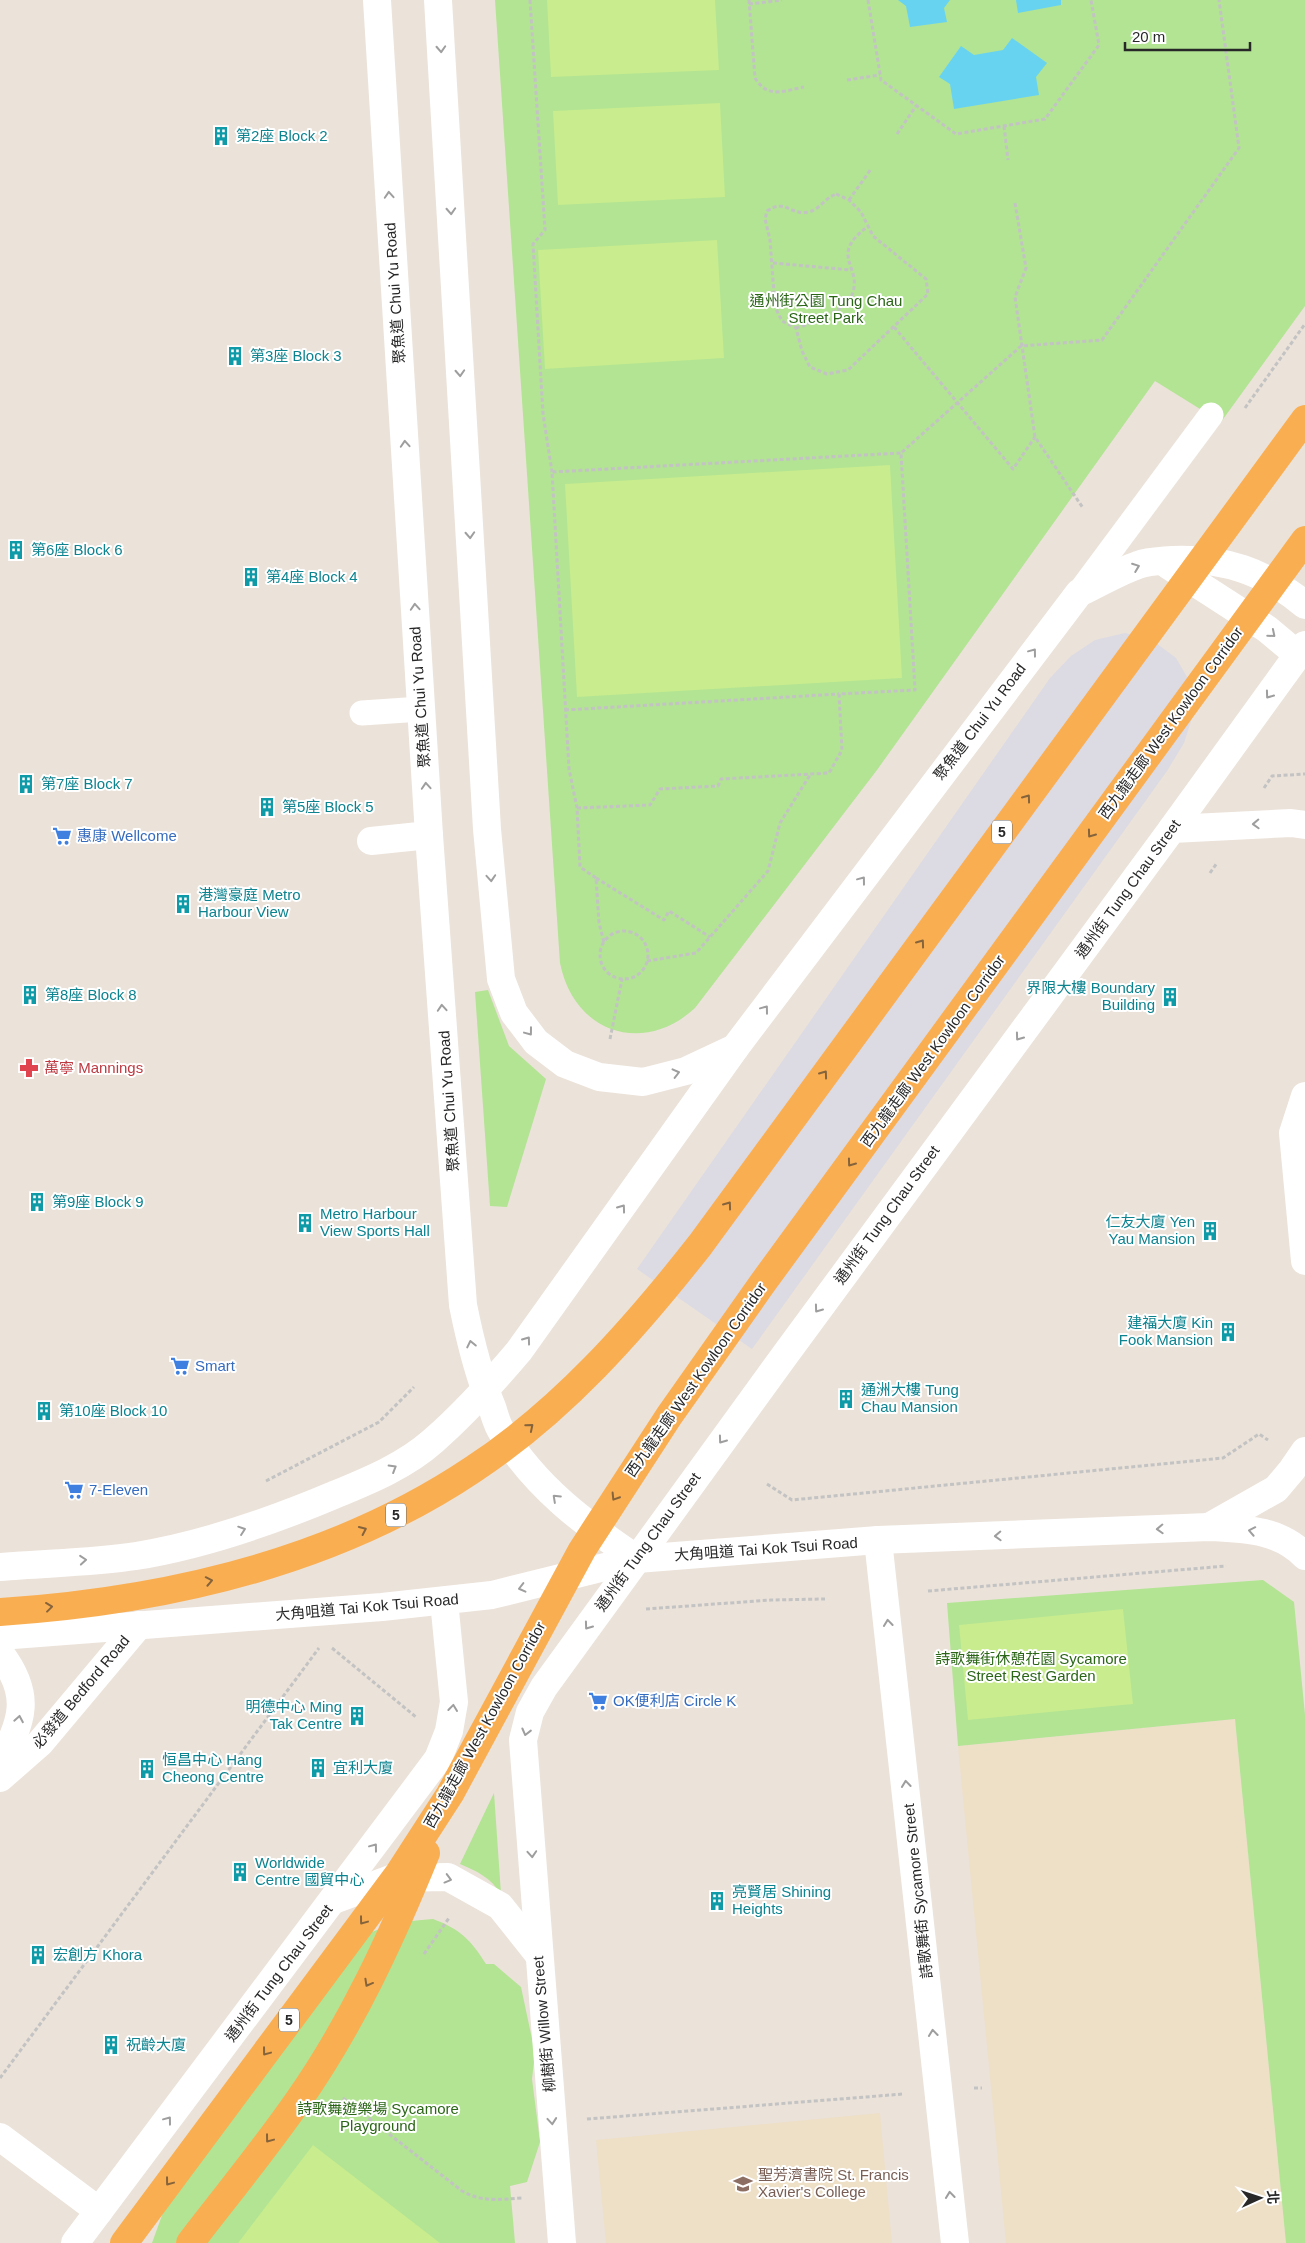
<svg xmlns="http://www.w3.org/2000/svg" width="1305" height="2243" viewBox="0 0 1305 2243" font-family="Arial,'Noto Sans TC',sans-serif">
<rect width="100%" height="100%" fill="#ebe2d9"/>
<path fill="#dcdae3" d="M1125,633L1152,640L1176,658L1191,684L1193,715L1184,743L1167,771L752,1349L637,1269L1050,678L1071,656L1095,640Z"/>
<g fill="#eedfc7">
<path d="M1235,1719L1286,2243H1006L958,1746Z"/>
<path d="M880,2113L892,2243H606L596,2140Z"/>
</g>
<g fill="#b2e493">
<path d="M495,0H1305V306L1221,422L1155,381L877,770L695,1008C643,1056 574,1033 560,963Z"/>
<path d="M488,990L509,1046L546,1079L507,1207L490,1206L475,992Z"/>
<path d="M1263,1580L1294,1602L1305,1715V2243H1286L1235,1719L958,1746L947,1603Z"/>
<path d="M494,1793L501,1894C491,1878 477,1871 460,1864Z"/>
<path d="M433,1919C460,1929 471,1940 486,1964H494L521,1987L535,2053L532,2079L540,2142L527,2182L510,2186L515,2243H152L173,2185L352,1942C380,1926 402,1921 433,1919Z"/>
</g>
<g fill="#c8ec8e">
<path d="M547,0H715L719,70L551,77Z"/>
<path d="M720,103L725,197L558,205L553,111Z"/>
<path d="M717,240L724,358L545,369L538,250Z"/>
<path d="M890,465L902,678L577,697L565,484Z"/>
<path d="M1123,1609L1133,1704L968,1720L959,1625Z"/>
<path d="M313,2145L440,2243H238Z"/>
</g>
<g fill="#68d3f1">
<path d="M898,0H950L944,8L947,22L910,27L906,6Z"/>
<path d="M1016,0H1061V5L1018,13Z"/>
<path d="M1012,38L1047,63L1036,77L1039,95L954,109L950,84L939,77L961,46L974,55L1003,50Z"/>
</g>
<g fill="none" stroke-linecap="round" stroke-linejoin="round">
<g stroke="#c3c3c3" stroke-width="3" stroke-dasharray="4 2.5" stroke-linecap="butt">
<path d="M530,0L545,230L533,244L543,414L552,472"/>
<path d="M749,0L755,78C768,99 783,91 804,87"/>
<path d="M868,0L881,80L956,134L1045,119L1099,45L1091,0"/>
<path d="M749,4L782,0"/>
<path d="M847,80L880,75"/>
<path d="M1004,126L1008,160"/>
<path d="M897,134L916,106"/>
<path d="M836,194L849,200L861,212L873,236L926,279L928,294L848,370L827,374L810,367L802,351L796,328L782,321L775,307L770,240L765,219L767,211C786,198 790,216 809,212C820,209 825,198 836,194Z"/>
<path d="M849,200L871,169"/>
<path d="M1015,203L1026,268L1015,297L1035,437L1083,508"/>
<path d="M773,263L851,270"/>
<path d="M894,327L1013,469L1035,437"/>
<path d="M796,328C813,323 848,310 853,292C861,265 829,256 867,227"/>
<path d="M1245,408L1305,324"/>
<path d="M565,710L839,694"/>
<path d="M1264,788L1272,776L1305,774"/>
<path d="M577,808L650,805L660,789L718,786L721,779L829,773L842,750L839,694L915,690L901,453L1021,346L1102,340L1239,148L1219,0"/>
<path d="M1210,873L1217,863"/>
<path d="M596,878L664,920L669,911L710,937"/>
<circle cx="624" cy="955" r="24"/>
<path d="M604,942L599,923L596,878L580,867L577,808L569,769L552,472L901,453"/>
<path d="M647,961L696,953L710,937L768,871L780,823L810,775"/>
<path d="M610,1039L622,979"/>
<path d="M266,1481L379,1422L414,1387"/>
<path d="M767,1484L792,1500L1223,1458L1259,1434L1268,1440"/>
<path d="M928,1591L1226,1566"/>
<path d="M646,1609L771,1600L825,1599"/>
<path d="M332,1648L416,1717"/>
<path d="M424,1954L449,1918"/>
<path d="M0,2078L319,1648"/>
<path d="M974,2088H982"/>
<path d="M343,2098L462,2191C484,2203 499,2199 523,2198"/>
<path d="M587,2119L903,2094"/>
</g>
<g stroke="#fff" stroke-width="25">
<path d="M1079,593L1211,415"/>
<path d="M362,713L421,709"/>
</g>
<path stroke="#fff" stroke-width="28" d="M371,841L429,835"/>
<g stroke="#fff" stroke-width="28">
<path d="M0,1653C32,1695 23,1720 0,1763"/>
<path d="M0,1778L40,1743L139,1625"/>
<path d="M0,2137L99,2211"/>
<path d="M562,2243L523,1740L530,1712L544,1687L637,1559"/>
</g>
<g stroke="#fff" stroke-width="28">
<path d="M1172,829L1305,645"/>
<path d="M1305,1096L1293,1133L1305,1261"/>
<path d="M1209,1527L1276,1489L1292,1470L1305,1451"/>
<path d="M878,1540L955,2243"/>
<path d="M0,1567C45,1563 91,1563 136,1556C204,1545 270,1522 334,1495C368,1481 405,1466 433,1441C464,1414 492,1383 519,1351L735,1048"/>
<path d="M0,1636L382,1607L492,1595L637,1559"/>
<path d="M334,1900L393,1878L448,1877L500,1906L539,1955"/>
<path d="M75,2243L438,1759L449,1731L454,1702L444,1601"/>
</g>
<g stroke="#fff" stroke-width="28">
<path d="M377,0L429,835L463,1305C470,1340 478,1374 492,1407C495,1416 497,1425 502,1432C535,1487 585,1524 637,1559"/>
<path d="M438,0L487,829L501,979L514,1013L536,1042L565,1064L599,1077L643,1082L686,1071L735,1048L1079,593C1098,584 1118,572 1138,565C1148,561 1161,561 1172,560C1225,558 1264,571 1305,605"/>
<path d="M1168,565L1267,629L1298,655"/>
<path d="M637,1559L785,1355L1172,829L1291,823L1305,825"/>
<path d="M637,1559L878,1540L1209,1527C1244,1529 1279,1529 1305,1556"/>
</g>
<g stroke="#faae52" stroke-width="28">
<path d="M0,1612C165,1601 333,1563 472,1470C562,1411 634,1329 700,1245L1305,419"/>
<path d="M124,2243L399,1873L450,1794L582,1550L669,1416L762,1284L1305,540"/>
<path d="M190,2243C226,2196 264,2150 298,2101C352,2024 391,1939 426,1853"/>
</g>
</g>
<defs><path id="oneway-chevron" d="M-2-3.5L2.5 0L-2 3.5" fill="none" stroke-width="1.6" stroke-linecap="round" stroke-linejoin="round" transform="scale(1.25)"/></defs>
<g stroke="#9e9e9e">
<use href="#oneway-chevron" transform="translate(441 49) rotate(87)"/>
<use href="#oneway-chevron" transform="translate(389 195) rotate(-94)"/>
<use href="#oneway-chevron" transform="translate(451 211) rotate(87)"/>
<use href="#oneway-chevron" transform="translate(460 373) rotate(87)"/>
<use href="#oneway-chevron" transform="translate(405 444) rotate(-94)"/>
<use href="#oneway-chevron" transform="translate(470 535) rotate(87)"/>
<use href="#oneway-chevron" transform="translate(1136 567) rotate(-21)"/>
<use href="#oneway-chevron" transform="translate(415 607) rotate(-94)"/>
<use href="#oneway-chevron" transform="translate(1272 634) rotate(40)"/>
<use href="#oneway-chevron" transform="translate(1033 652) rotate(-53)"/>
<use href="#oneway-chevron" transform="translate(1269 695) rotate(126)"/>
<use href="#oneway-chevron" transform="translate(426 786) rotate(-94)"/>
<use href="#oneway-chevron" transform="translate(1256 824) rotate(178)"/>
<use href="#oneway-chevron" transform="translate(491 878) rotate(86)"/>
<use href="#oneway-chevron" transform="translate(862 880) rotate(-53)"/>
<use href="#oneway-chevron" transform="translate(442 1008) rotate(-94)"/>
<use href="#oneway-chevron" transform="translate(765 1009) rotate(-53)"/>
<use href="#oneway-chevron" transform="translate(529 1032) rotate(53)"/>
<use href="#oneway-chevron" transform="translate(1019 1037) rotate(126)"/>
<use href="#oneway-chevron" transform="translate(676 1073) rotate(-14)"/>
<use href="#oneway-chevron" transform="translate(622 1208) rotate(-54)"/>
<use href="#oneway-chevron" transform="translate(818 1309) rotate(126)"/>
<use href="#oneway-chevron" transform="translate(527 1340) rotate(-54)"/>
<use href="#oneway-chevron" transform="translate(471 1344) rotate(-102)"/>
<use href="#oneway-chevron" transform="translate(722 1440) rotate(126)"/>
<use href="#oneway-chevron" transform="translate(393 1468) rotate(-31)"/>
<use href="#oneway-chevron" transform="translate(556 1498) rotate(-137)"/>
<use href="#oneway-chevron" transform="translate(1160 1529) rotate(178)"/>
<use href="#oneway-chevron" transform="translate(242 1530) rotate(-19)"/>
<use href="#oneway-chevron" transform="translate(1252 1531) rotate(-169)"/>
<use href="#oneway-chevron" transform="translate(998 1536) rotate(178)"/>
<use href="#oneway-chevron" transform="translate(83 1560) rotate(-5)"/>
<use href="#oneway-chevron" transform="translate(522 1588) rotate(166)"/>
<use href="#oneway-chevron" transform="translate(888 1623) rotate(-96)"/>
<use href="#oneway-chevron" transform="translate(588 1626) rotate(126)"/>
<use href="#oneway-chevron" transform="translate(453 1708) rotate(-83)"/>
<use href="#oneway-chevron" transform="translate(19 1719) rotate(-80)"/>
<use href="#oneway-chevron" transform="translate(526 1732) rotate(104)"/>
<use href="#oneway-chevron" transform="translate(906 1784) rotate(-96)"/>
<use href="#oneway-chevron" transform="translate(374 1847) rotate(-53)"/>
<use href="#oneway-chevron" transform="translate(532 1854) rotate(86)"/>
<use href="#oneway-chevron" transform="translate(448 1879) rotate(15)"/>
<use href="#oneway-chevron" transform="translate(933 2033) rotate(-96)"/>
<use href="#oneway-chevron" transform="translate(168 2120) rotate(-53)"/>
<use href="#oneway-chevron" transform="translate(552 2121) rotate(85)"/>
<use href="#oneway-chevron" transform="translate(950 2195) rotate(-96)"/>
</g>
<g stroke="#86643b">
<use href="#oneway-chevron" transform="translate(1027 798) rotate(-54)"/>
<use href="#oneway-chevron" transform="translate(1091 834) rotate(126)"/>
<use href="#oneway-chevron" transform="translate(921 943) rotate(-54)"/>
<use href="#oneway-chevron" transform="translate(824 1074) rotate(-54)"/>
<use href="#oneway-chevron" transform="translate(851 1163) rotate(126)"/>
<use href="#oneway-chevron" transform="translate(728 1205) rotate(-54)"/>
<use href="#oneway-chevron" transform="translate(530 1427) rotate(-40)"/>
<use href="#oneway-chevron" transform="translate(615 1497) rotate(122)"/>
<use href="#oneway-chevron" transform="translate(363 1530) rotate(-25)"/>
<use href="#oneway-chevron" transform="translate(209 1581) rotate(-11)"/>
<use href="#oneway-chevron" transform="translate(49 1607) rotate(-7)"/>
<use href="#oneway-chevron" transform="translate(363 1921) rotate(127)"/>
<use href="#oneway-chevron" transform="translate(368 1983) rotate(119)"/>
<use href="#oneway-chevron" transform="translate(266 2052) rotate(127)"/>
<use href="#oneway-chevron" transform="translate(269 2139) rotate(127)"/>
<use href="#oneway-chevron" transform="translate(169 2182) rotate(127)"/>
</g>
<defs>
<g id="building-bare" transform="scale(1.5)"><path d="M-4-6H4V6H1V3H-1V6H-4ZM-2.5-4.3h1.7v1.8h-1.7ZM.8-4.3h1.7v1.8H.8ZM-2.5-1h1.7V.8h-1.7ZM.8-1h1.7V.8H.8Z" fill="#0f9aa8" stroke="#fff" stroke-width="2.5" paint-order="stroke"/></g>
<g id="supermarket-bare" transform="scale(1.5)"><path d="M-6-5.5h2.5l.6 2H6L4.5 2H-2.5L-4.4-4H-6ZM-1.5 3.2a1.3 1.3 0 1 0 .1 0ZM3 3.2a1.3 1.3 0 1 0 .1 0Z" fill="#3f7fe0" stroke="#fff" stroke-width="2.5" paint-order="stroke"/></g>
<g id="pharmacy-bare" transform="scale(1.5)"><path d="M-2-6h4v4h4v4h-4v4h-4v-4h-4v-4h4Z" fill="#e0444e" stroke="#fff" stroke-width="2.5" paint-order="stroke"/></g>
<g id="school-bare" transform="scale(1.5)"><path d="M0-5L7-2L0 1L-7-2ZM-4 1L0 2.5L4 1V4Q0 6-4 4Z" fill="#8d6e63" stroke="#fff" stroke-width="2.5" paint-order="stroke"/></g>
</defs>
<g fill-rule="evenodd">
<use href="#building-bare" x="221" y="136"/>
<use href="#building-bare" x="235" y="356"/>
<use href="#building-bare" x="16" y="550"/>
<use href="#building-bare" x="251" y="577"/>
<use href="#building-bare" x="26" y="784"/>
<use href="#building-bare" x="267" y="807"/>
<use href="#supermarket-bare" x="62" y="836"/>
<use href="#building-bare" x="183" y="904"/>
<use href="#building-bare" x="30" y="995"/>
<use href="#building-bare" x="1170" y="997"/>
<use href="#pharmacy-bare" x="29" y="1068"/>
<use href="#building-bare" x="37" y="1202"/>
<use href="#building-bare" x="305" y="1223"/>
<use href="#building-bare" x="1210" y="1231"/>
<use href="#building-bare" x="1228" y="1332"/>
<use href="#supermarket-bare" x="180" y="1366"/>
<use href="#building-bare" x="846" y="1399"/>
<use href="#building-bare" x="44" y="1411"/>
<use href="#supermarket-bare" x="74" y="1490"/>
<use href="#supermarket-bare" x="598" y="1701"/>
<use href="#building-bare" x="357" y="1716"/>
<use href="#building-bare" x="318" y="1768"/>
<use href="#building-bare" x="147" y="1769"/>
<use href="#building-bare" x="240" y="1872"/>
<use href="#building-bare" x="717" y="1901"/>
<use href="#building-bare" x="38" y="1955"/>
<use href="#building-bare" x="111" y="2045"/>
<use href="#school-bare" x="743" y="2184"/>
</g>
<g text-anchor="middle" stroke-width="4" stroke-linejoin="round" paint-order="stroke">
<g fill="#fff" stroke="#686868" stroke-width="1">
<rect x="992" y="820.5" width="20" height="23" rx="4"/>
<rect x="386" y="1503.5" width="20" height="23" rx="4"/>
<rect x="279" y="2008.5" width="20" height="23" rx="4"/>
</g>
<g font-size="14" font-weight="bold" fill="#282828">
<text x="1002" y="837">5</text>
<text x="396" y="1520">5</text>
<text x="289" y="2025">5</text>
</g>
<g font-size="15" fill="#0d838f" stroke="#fff" text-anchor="start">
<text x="236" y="141">第2座 Block 2</text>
<text x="250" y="361">第3座 Block 3</text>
<text x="31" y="555">第6座 Block 6</text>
<text x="266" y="582">第4座 Block 4</text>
<text x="41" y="789">第7座 Block 7</text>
<text x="282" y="812">第5座 Block 5</text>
<text x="198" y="900">港灣豪庭 Metro<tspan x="198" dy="17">Harbour View</tspan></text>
<text x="1155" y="993" text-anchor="end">界限大樓 Boundary<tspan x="1155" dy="17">Building</tspan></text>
<text x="45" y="1000">第8座 Block 8</text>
<text x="52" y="1207">第9座 Block 9</text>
<text x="320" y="1219">Metro Harbour<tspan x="320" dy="17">View Sports Hall</tspan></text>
<text x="1195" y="1227" text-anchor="end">仁友大廈 Yen<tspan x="1195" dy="17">Yau Mansion</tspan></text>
<text x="1213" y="1328" text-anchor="end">建福大廈 Kin<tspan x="1213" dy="17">Fook Mansion</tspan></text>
<text x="861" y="1395">通洲大樓 Tung<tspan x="861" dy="17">Chau Mansion</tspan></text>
<text x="59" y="1416">第10座 Block 10</text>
<text x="342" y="1712" text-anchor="end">明德中心 Ming<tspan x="342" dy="17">Tak Centre</tspan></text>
<text x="162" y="1765">恒昌中心 Hang<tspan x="162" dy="17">Cheong Centre</tspan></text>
<text x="333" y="1773">宜利大廈</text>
<text x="255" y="1868">Worldwide<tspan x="255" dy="17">Centre 國貿中心</tspan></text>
<text x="732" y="1897">亮賢居 Shining<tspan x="732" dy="17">Heights</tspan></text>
<text x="53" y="1960">宏創方 Khora</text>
<text x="126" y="2050">祝齡大廈</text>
</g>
<g font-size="15" fill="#282828" stroke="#fff">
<text transform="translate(395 293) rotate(-94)" y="5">聚魚道 Chui Yu Road</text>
<text transform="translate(420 697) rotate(-94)" y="5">聚魚道 Chui Yu Road</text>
<text transform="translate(980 722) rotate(-53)" y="5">聚魚道 Chui Yu Road</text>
<text transform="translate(1171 723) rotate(-54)" y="5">西九龍走廊 West Kowloon Corridor</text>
<text transform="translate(1128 889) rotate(-54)" y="5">通州街 Tung Chau Street</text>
<text transform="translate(933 1051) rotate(-54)" y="5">西九龍走廊 West Kowloon Corridor</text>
<text transform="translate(449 1101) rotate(-94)" y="5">聚魚道 Chui Yu Road</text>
<text transform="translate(887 1215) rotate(-54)" y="5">通州街 Tung Chau Street</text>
<text transform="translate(696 1380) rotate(-55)" y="5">西九龍走廊 West Kowloon Corridor</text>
<text transform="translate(648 1542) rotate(-54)" y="5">通州街 Tung Chau Street</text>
<text transform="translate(766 1549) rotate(-4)" y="5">大角咀道 Tai Kok Tsui Road</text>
<text transform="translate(367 1607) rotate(-5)" y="5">大角咀道 Tai Kok Tsui Road</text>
<text transform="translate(81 1692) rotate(-50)" y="5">必發道 Bedford Road</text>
<text transform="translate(485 1725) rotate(-61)" y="5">西九龍走廊 West Kowloon Corridor</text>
<text transform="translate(918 1891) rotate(-96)" y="5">詩歌舞街 Sycamore Street</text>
<text transform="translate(279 1973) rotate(-53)" y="5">通州街 Tung Chau Street</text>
<text transform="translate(544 2024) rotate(-95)" y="5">柳樹街 Willow Street</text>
</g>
<g font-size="15" fill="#2b6617" stroke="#fff">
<text x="826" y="306">通州街公園 Tung Chau<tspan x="826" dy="17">Street Park</tspan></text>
<text x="1031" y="1664">詩歌舞街休憩花園 Sycamore<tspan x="1031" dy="17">Street Rest Garden</tspan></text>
<text x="378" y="2114">詩歌舞遊樂場 Sycamore<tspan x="378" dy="17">Playground</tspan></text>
</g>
<g font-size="15" fill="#366cbe" stroke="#fff" text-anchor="start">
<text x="77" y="841">惠康 Wellcome</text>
<text x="195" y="1371">Smart</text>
<text x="89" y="1495">7-Eleven</text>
<text x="613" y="1706">OK便利店 Circle K</text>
</g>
<g font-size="15" fill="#be3a42" stroke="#fff" text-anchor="start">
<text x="44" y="1073">萬寧 Mannings</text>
</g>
<g font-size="15" fill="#785e54" stroke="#fff" text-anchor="start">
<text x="758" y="2180">聖芳濟書院 St. Francis<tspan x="758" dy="17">Xavier's College</tspan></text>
</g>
</g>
<g transform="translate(1260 2198) rotate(87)" stroke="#ffffff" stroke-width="4" paint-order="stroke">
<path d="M0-4L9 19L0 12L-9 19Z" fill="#282828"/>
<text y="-8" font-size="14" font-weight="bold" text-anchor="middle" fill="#282828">北</text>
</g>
<path d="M1125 42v8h125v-8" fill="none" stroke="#282828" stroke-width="2.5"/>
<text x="1132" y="42" font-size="15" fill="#282828" stroke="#ffffff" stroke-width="4" paint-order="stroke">20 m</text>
</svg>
